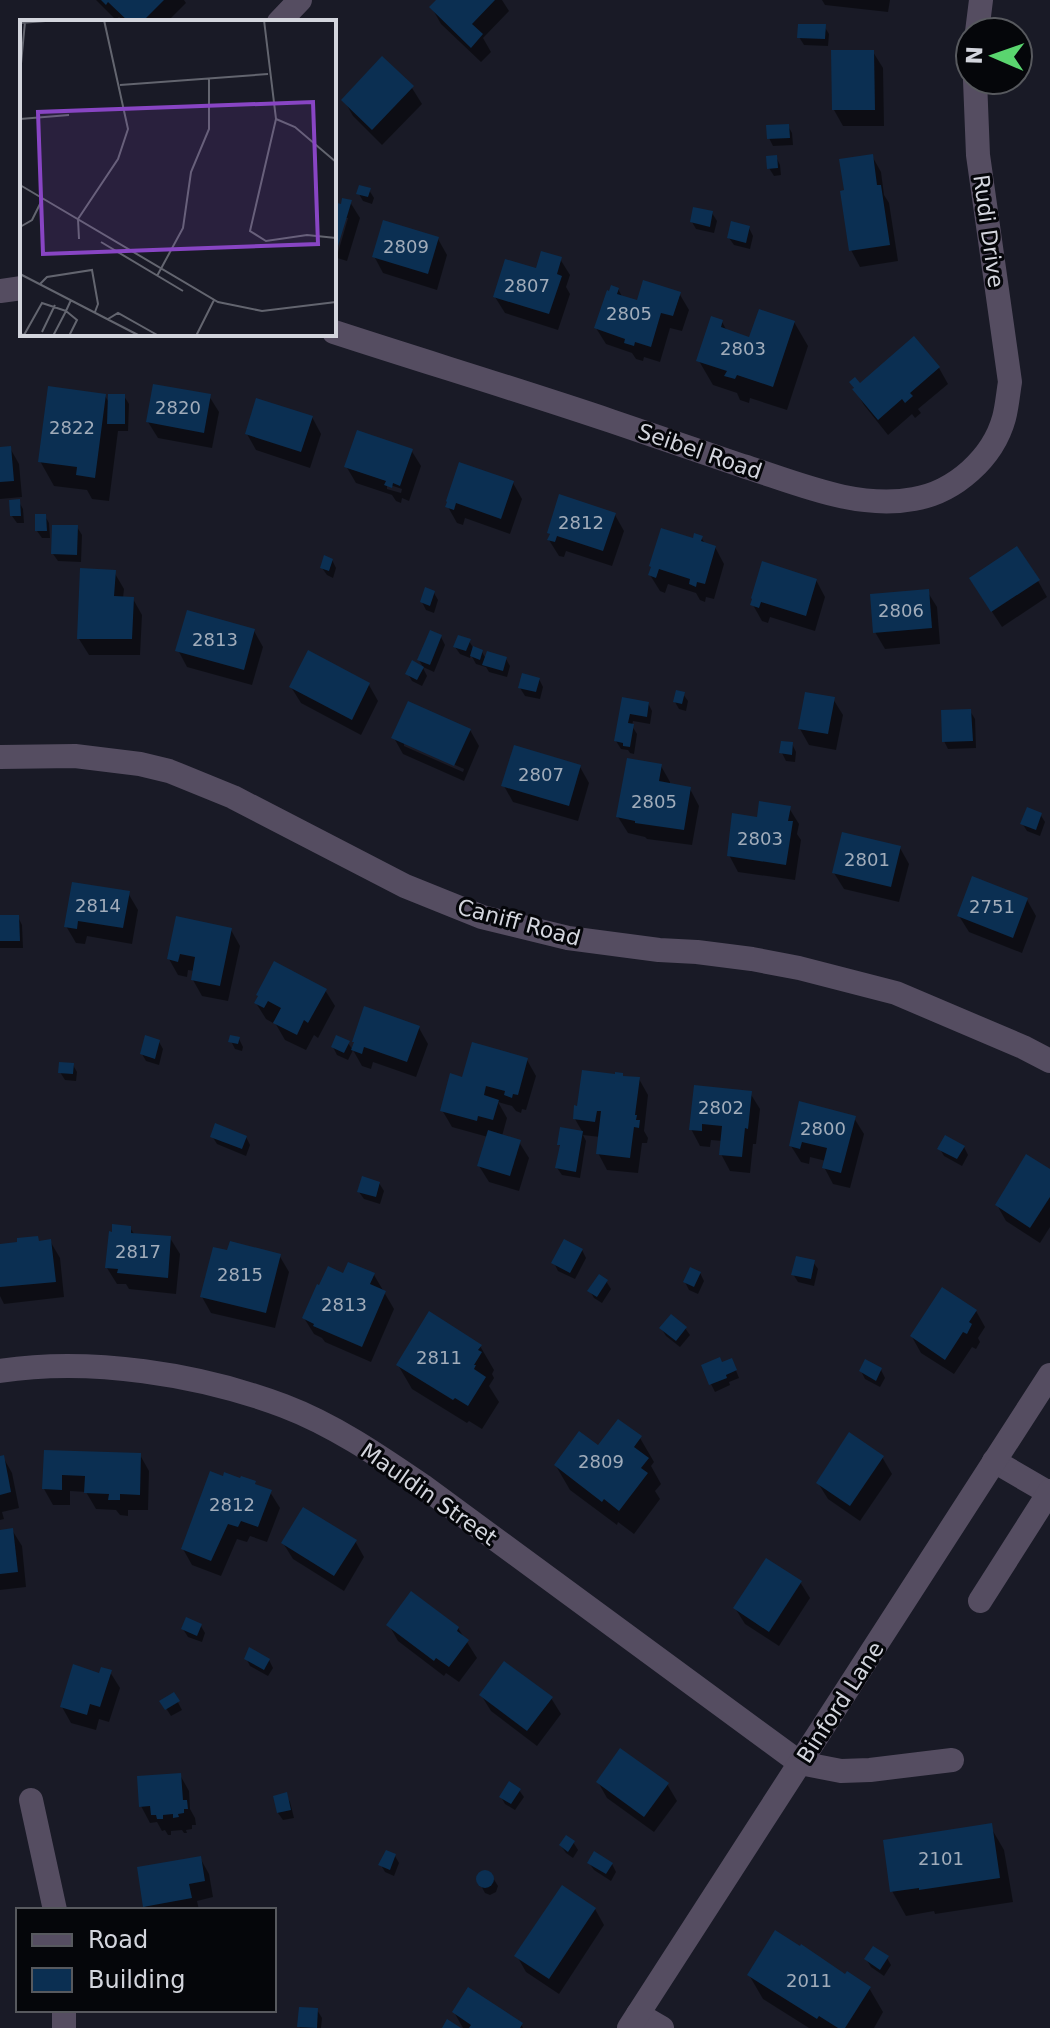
<svg xmlns="http://www.w3.org/2000/svg" width="1050" height="2028" viewBox="0 0 1050 2028" font-family="'DejaVu Sans',sans-serif">
<rect width="100%" height="100%" fill="#191a26"/>
<g fill="#0007" fill-rule="evenodd">
<path d="M96,0H184L186,3L167,22H124L119,17L116,20Z"/>
<path d="M439,0H502L509,11L483,38L491,52L481,62L441,24L432,8Z"/>
<path d="M822,0H890L888,12L825,5Z"/>
<path d="M824,26L829,34L828,46L804,45L799,37Z"/>
<path d="M873,52L883,68L884,126H843L834,110Z"/>
<path d="M383,59L412,88L422,104L382,145L353,116L344,100Z"/>
<path d="M788,126L792,133L793,145L773,146L769,138Z"/>
<path d="M872,156L881,172L884,195L889,203L898,261L860,267L851,250Z"/>
<path d="M776,157L780,165L781,175L774,176L769,168Z"/>
<path d="M369,190L374,198L372,204L363,201L359,194Z"/>
<path d="M350,202L360,218L347,261L334,257V255L337,256L348,218H344L334,252V204L342,207Z"/>
<path d="M712,213L717,221L714,233L696,229L692,222Z"/>
<path d="M749,228L753,236L750,249L734,245L729,238Z"/>
<path d="M438,239L447,255L437,290L383,273L374,256Z"/>
<path d="M560,259L570,275L566,287L570,294L558,330L505,313L495,297L537,271Z"/>
<path d="M618,289L623,298L638,303L679,293L689,310L682,331L670,328L660,362L644,357L643,361L636,359L632,353L606,344L596,328Z"/>
<path d="M722,322L727,331L751,339L794,322L808,346L787,410L750,398L749,403L740,400L737,393L713,385L699,361Z"/>
<path d="M914,339L939,368L948,384L918,409L921,413L915,418L912,414L888,435L864,405L851,383L860,385Z"/>
<path d="M105,396L110,404L124,396L129,404L128,431H118L109,501L92,499L87,490L54,486L40,461Z"/>
<path d="M209,396L219,412L212,448L158,438L148,422Z"/>
<path d="M312,417L321,434L310,468L256,450L247,434Z"/>
<path d="M10,448L19,464L22,497L0,499V449Z"/>
<path d="M411,450L421,466L409,501L402,498L401,503L396,501L392,495L356,483L346,466ZM387,484L402,489L401,493L387,489Z"/>
<path d="M513,483L522,499L510,534L465,518L463,525L457,523L448,507L449,503Z"/>
<path d="M19,502L23,509L24,523H17L12,516Z"/>
<path d="M615,515L624,531L612,566L566,551L564,557L559,556L549,540L551,536L549,533Z"/>
<path d="M45,516L49,523L50,538H42L37,531Z"/>
<path d="M77,527L82,535L81,562L58,561L53,554Z"/>
<path d="M701,537L705,544L715,547L724,564L714,599L706,597L705,602L700,600L696,593L668,584L665,593L660,591L650,575L694,540Z"/>
<path d="M332,560L336,568L333,578L327,575L322,568Z"/>
<path d="M114,572L124,589L123,598L133,599L142,615L140,655H89L79,639Z"/>
<path d="M816,580L825,597L815,631L770,617L768,623L762,621L753,605Z"/>
<path d="M1038,581L1047,597L1002,627L981,595Z"/>
<path d="M927,591L937,607L940,644L885,649L875,632Z"/>
<path d="M434,593L438,600L434,613L426,610L422,602Z"/>
<path d="M254,631L263,647L252,685L187,667L178,650Z"/>
<path d="M441,637L445,645L434,672L423,667L419,660Z"/>
<path d="M469,641L474,649L482,652L486,659H506L510,666L507,677L489,672L486,667L476,664L471,655L470,658L460,654L455,647Z"/>
<path d="M423,668L427,676L422,686L412,681L408,674Z"/>
<path d="M539,679L543,687L540,699L525,696L520,688Z"/>
<path d="M369,685L378,701L361,735L301,703L291,687Z"/>
<path d="M683,694L688,701L686,711L679,709L675,702Z"/>
<path d="M624,699L648,703L652,711L650,724L633,721L632,726L637,734L634,754L630,753L628,750L621,749L616,741Z"/>
<path d="M833,699L843,715L836,750L809,745L800,729Z"/>
<path d="M970,711L975,719L976,748L948,749L944,741Z"/>
<path d="M470,730L479,746L464,781L403,754L394,738ZM404,742L464,769L463,772L404,746Z"/>
<path d="M792,744L796,752L795,762L786,761L782,753Z"/>
<path d="M661,766L670,782V785L690,789L699,806L692,845L647,839L645,837L628,833L618,817Z"/>
<path d="M580,767L589,783L578,821L513,802L504,786Z"/>
<path d="M789,808L799,824L797,834L801,840L795,880L738,872L729,855L759,819Z"/>
<path d="M1040,814L1045,822L1040,836L1027,831L1022,823Z"/>
<path d="M900,848L909,864L899,902L844,889L834,873Z"/>
<path d="M128,893L138,910L132,944L87,936L85,944L76,943L66,926Z"/>
<path d="M1027,900L1036,916L1022,953L969,932L959,916Z"/>
<path d="M0,917H18L22,925L23,948H0Z"/>
<path d="M231,930L240,946L228,1001L202,996L193,980L195,971L188,970L187,977L178,975L169,959Z"/>
<path d="M325,990L335,1006L318,1038L314,1035L306,1050L285,1040L274,1021L273,1023L266,1019L256,1003Z"/>
<path d="M419,1028L428,1044L416,1077L373,1062L371,1069L362,1066L353,1050Z"/>
<path d="M239,1039L243,1047L242,1051L235,1049L231,1041Z"/>
<path d="M159,1042L163,1049L159,1065L146,1061L142,1054Z"/>
<path d="M348,1043L353,1050L348,1060L337,1055L333,1047Z"/>
<path d="M527,1060L536,1076L526,1110L522,1109L521,1113L516,1111L512,1106L498,1102L507,1118L502,1136L519,1142L529,1158L519,1191L489,1182L479,1166L488,1137L452,1127L442,1110L464,1079Z"/>
<path d="M73,1065L77,1072L76,1081L65,1080L60,1072Z"/>
<path d="M624,1078L639,1079L648,1095L644,1131L648,1138L647,1143H642L638,1173L607,1170L598,1153L600,1137L583,1135L586,1141L580,1178L562,1175L557,1168L561,1148L559,1144L562,1130L583,1133L575,1119Z"/>
<path d="M750,1093L760,1109L756,1144H753L750,1173L730,1171L721,1154L722,1141L711,1140L710,1147L700,1146L691,1129Z"/>
<path d="M854,1118L864,1134L850,1188L833,1184L824,1167L826,1161L810,1157L809,1164L801,1162L791,1146Z"/>
<path d="M212,1136L246,1137L250,1145L246,1156L217,1144Z"/>
<path d="M964,1147L968,1155L962,1166L944,1156L940,1149Z"/>
<path d="M1050,1171V1227L1040,1243L1006,1221L997,1205Z"/>
<path d="M379,1183L384,1191L380,1204L364,1199L359,1192Z"/>
<path d="M130,1228L135,1235L170,1238L180,1254L176,1294L129,1289L126,1284H117L107,1268Z"/>
<path d="M50,1241L60,1258L64,1297L4,1304L0,1296V1246Z"/>
<path d="M582,1250L586,1258L575,1279L558,1271L554,1263Z"/>
<path d="M279,1255L289,1272L275,1328L211,1313L202,1297Z"/>
<path d="M813,1262L818,1269L814,1286L798,1282L793,1274Z"/>
<path d="M700,1273L704,1281L698,1294L689,1290L685,1282Z"/>
<path d="M374,1275L394,1309L371,1362L325,1342L322,1338L314,1334L304,1318L344,1276Z"/>
<path d="M606,1281L611,1289L602,1303L594,1298L590,1291Z"/>
<path d="M976,1311L985,1327L978,1338L980,1342L976,1349L972,1347L954,1374L921,1353L912,1337Z"/>
<path d="M661,1328H685L690,1335L680,1347L666,1336Z"/>
<path d="M480,1346L494,1370L492,1374L494,1378L489,1386L499,1402L482,1429L469,1421L467,1423L412,1389L398,1365Z"/>
<path d="M722,1365L735,1368L739,1378L729,1382L730,1385L715,1392L711,1384Z"/>
<path d="M881,1370L885,1378L880,1387L865,1379L861,1371Z"/>
<path d="M640,1438L654,1462L651,1466L661,1484L655,1491L660,1499L634,1534L618,1522L617,1525L570,1490L556,1466L598,1448Z"/>
<path d="M46,1452L140,1455L149,1471L148,1510H128V1516L120,1515L116,1510L96,1509L86,1492L70,1491V1505H53L44,1489Z"/>
<path d="M3,1457L12,1473L19,1508L2,1512L4,1519L0,1520V1458Z"/>
<path d="M882,1457L892,1474L860,1521L828,1499L818,1483Z"/>
<path d="M224,1478L254,1483L256,1486L270,1492L280,1508L267,1542L250,1536L247,1542L237,1539L221,1576L192,1565L183,1549Z"/>
<path d="M12,1530L22,1546L26,1587L0,1590V1532Z"/>
<path d="M355,1541L364,1557L344,1591L293,1559L283,1543Z"/>
<path d="M800,1582L810,1598L779,1646L745,1624L735,1608Z"/>
<path d="M389,1625L458,1628L477,1658L459,1682L446,1673L444,1676L398,1641Z"/>
<path d="M201,1626L205,1633L202,1642L188,1637L183,1629Z"/>
<path d="M246,1658L269,1660L273,1668L268,1676L250,1666Z"/>
<path d="M110,1672L120,1688L109,1722L99,1719L96,1730L71,1723L62,1707L101,1675Z"/>
<path d="M174,1695L182,1710L171,1716L162,1702Z"/>
<path d="M481,1695L551,1698L561,1714L537,1746L491,1711Z"/>
<path d="M180,1775L189,1791L190,1809L195,1818L196,1825H192V1829L186,1830L187,1833H184L182,1830L171,1831V1835H168L165,1830L162,1831L157,1822L150,1823L141,1806Z"/>
<path d="M598,1782L667,1784L677,1801L654,1832L607,1798Z"/>
<path d="M519,1790L524,1797L515,1810L505,1804L501,1797Z"/>
<path d="M286,1795L290,1802L294,1818L283,1820L278,1813Z"/>
<path d="M990,1826L1004,1850L1013,1902L935,1914L934,1911L906,1916L892,1891Z"/>
<path d="M573,1842L578,1850L573,1858L566,1853L561,1846Z"/>
<path d="M395,1856L399,1863L394,1876L385,1872L381,1865Z"/>
<path d="M200,1858L209,1874L213,1897L197,1901L199,1910H148L145,1906Z"/>
<path d="M589,1863L612,1864L616,1872L611,1881L594,1870Z"/>
<path d="M484,1872L490,1873L498,1886L496,1892L490,1895L485,1893L478,1880L479,1875Z"/>
<path d="M595,1909L604,1925L559,1994L526,1972L517,1956Z"/>
<path d="M887,1958L891,1965L884,1976L871,1967L866,1959Z"/>
<path d="M749,1975L846,1977L869,1988L883,2012L874,2028H809L763,1999Z"/>
<path d="M317,2010L322,2018L321,2028H300L299,2026Z"/>
<path d="M454,2012L521,2024L523,2028H463Z"/>
</g>
<g fill="#0b2f52">
<path d="M101,0H164L142,22H129L108,2L106,5Z"/>
<path d="M436,0H495L472,24L483,34L471,48L429,7Z"/>
<path d="M798,24H826L825,39L797,38Z"/>
<path d="M831,50H874L875,110H832Z"/>
<path d="M382,56L414,86L372,130L341,100Z"/>
<path d="M789,124L790,138L767,139L766,125Z"/>
<path d="M873,154L877,185H881L890,245L849,251L840,191L844,190L839,159Z"/>
<path d="M777,155L778,168L767,169L766,156Z"/>
<path d="M359,185L371,188L368,197L356,194Z"/>
<path d="M342,198L352,200L338,246L334,244V202L341,204Z"/>
<path d="M693,207L713,211L710,227L690,222Z"/>
<path d="M383,220L439,237L428,274L372,257Z"/>
<path d="M731,221L750,226L746,243L727,238Z"/>
<path d="M541,251L562,257L557,274L562,276L549,314L493,297L505,259L536,268Z"/>
<path d="M643,280L681,292L673,316L661,313L651,347L635,342L634,346L624,343L625,339L594,328L607,290L609,291L611,285L619,288L617,294L637,300Z"/>
<path d="M759,309L795,321L773,387L737,375L735,379L724,376L727,371L696,361L711,316L723,320L721,327L749,337Z"/>
<path d="M914,336L940,367L910,393L913,396L905,403L902,399L878,420L852,389L854,388L849,382L855,377L860,383Z"/>
<path d="M153,384L211,394L204,433L146,422Z"/>
<path d="M48,386L106,394L95,478L76,475L77,467L38,462Z"/>
<path d="M108,394H125V424H107Z"/>
<path d="M256,398L313,416L301,452L245,434Z"/>
<path d="M357,430L413,449L400,486L393,483L392,488L384,485L386,481L344,467Z"/>
<path d="M11,446L14,481L0,482V447Z"/>
<path d="M459,462L514,481L501,519L456,503L454,510L445,507L447,502L446,501Z"/>
<path d="M559,494L616,513L603,551L557,536L555,542L547,540L550,534L547,533Z"/>
<path d="M20,499L21,516H10L9,500Z"/>
<path d="M35,514H46L47,531H35Z"/>
<path d="M52,525H78L77,555L51,554Z"/>
<path d="M661,528L693,538L694,533L703,536L701,541L716,546L705,584L697,582L696,587L689,584L690,579L659,569L656,578L648,575L651,567L649,566Z"/>
<path d="M1017,546L1040,580L991,612L969,578Z"/>
<path d="M324,555L333,559L329,571L320,568Z"/>
<path d="M762,561L817,579L806,616L761,602L759,608L750,605L752,599L751,598Z"/>
<path d="M80,568L116,570L114,596L134,597L132,639H77Z"/>
<path d="M425,587L435,591L430,606L420,602Z"/>
<path d="M929,589L932,628L873,633L870,594Z"/>
<path d="M187,610L255,629L244,670L175,651Z"/>
<path d="M430,630L442,635L430,665L417,660Z"/>
<path d="M458,635L471,639L466,651L453,647Z"/>
<path d="M473,646L483,650L480,660L470,656Z"/>
<path d="M308,650L370,683L352,720L289,687Z"/>
<path d="M487,651L507,657L503,671L482,665Z"/>
<path d="M412,660L424,667L417,680L405,674Z"/>
<path d="M522,673L540,678L536,692L518,688Z"/>
<path d="M676,690L685,692L682,704L673,702Z"/>
<path d="M805,692L835,697L828,734L798,729Z"/>
<path d="M622,697L649,702L647,717L630,714L628,723L634,724L630,747L623,746V743L614,741Z"/>
<path d="M408,701L471,729L454,766L391,738Z"/>
<path d="M971,709L973,741L942,742L941,710Z"/>
<path d="M781,741L793,742L792,755L779,753Z"/>
<path d="M514,745L581,765L569,806L501,786Z"/>
<path d="M627,758L662,764L659,781L691,787L684,830L635,823V821L616,817Z"/>
<path d="M759,801L791,806L788,821H793L786,865L727,856L732,813L757,817Z"/>
<path d="M1027,807L1042,813L1036,830L1020,824Z"/>
<path d="M842,832L901,846L891,887L832,873Z"/>
<path d="M972,876L1028,898L1013,938L957,916Z"/>
<path d="M72,882L130,891L123,928L78,921L77,929L64,927Z"/>
<path d="M0,915H19L20,941H0Z"/>
<path d="M176,916L232,928L220,986L191,980L195,957L180,954L178,962L167,959Z"/>
<path d="M274,961L327,989L308,1023L304,1020L297,1035L273,1023L281,1008L268,1001L264,1008L254,1003L258,996L256,995Z"/>
<path d="M364,1006L420,1026L407,1062L364,1047L362,1054L351,1050L354,1042H352Z"/>
<path d="M145,1035L160,1040L155,1059L140,1054Z"/>
<path d="M230,1035L240,1037L238,1044L228,1042Z"/>
<path d="M336,1035L350,1041L344,1053L331,1047Z"/>
<path d="M472,1042L528,1058L518,1095L513,1094L512,1098L504,1095L505,1091L486,1086L484,1095L499,1100L493,1120L478,1116L477,1121L440,1111L450,1073L462,1077Z"/>
<path d="M59,1062L74,1063L73,1074L58,1073Z"/>
<path d="M582,1070L615,1074V1072L623,1073V1076L640,1077L635,1115H637L636,1120H640L639,1128L634,1127L630,1158L596,1154L601,1111H597L595,1122L573,1119L574,1105L577,1106Z"/>
<path d="M694,1085L752,1091L748,1129L745,1128L742,1157L719,1155L722,1126L702,1124V1131L689,1130Z"/>
<path d="M799,1101L856,1116L841,1173L822,1168L827,1148L802,1142L800,1149L789,1146Z"/>
<path d="M215,1123L247,1136L242,1149L210,1137Z"/>
<path d="M560,1127L583,1131L576,1172L555,1168L560,1145H557Z"/>
<path d="M488,1130L521,1140L510,1176L477,1166Z"/>
<path d="M945,1135L965,1146L957,1159L937,1149Z"/>
<path d="M1026,1154L1050,1169V1197L1030,1228L995,1205Z"/>
<path d="M362,1176L380,1182L376,1197L357,1192Z"/>
<path d="M112,1224L131,1226V1233L171,1236L168,1278L117,1273L118,1269L105,1268L109,1231L112,1232Z"/>
<path d="M38,1236L39,1241L51,1239L56,1282L0,1287V1244L17,1242V1238Z"/>
<path d="M564,1239L583,1249L570,1273L551,1263Z"/>
<path d="M230,1241L281,1254L266,1313L200,1297L213,1247L227,1250Z"/>
<path d="M796,1256L815,1260L811,1279L791,1275Z"/>
<path d="M348,1262L375,1273L370,1284L386,1291L362,1347L313,1326L314,1324L302,1318L317,1284L319,1285L328,1266L343,1273Z"/>
<path d="M690,1267L701,1272L694,1287L683,1282Z"/>
<path d="M599,1274L608,1280L597,1297L587,1291Z"/>
<path d="M942,1287L977,1310L969,1322L972,1324L967,1334L963,1332L945,1360L910,1336Z"/>
<path d="M429,1311L482,1345L478,1350L482,1352L474,1365H476L474,1369L486,1377L468,1406L455,1398L453,1400L396,1365Z"/>
<path d="M671,1314L687,1327L676,1341L659,1328Z"/>
<path d="M720,1357L722,1362L732,1358L737,1370L726,1375L727,1378L709,1385L701,1365Z"/>
<path d="M865,1359L882,1368L876,1381L859,1371Z"/>
<path d="M618,1419L642,1436L634,1447L649,1458L641,1468L648,1473L619,1511L604,1499L602,1502L554,1465L579,1431L598,1445Z"/>
<path d="M849,1432L884,1456L850,1506L816,1483Z"/>
<path d="M44,1450L141,1453L140,1495L120,1494V1500H108L109,1494L84,1493L85,1476L62,1475V1490L42,1489Z"/>
<path d="M4,1455L11,1492L0,1495V1456Z"/>
<path d="M210,1471L223,1476L224,1472L240,1478L241,1476L256,1481L255,1484L272,1490L258,1527L241,1521L238,1527L228,1524L211,1561L181,1549Z"/>
<path d="M303,1507L357,1540L334,1576L281,1543Z"/>
<path d="M13,1528L18,1572L0,1574V1530Z"/>
<path d="M766,1558L802,1581L769,1632L733,1608Z"/>
<path d="M411,1591L459,1627L457,1631L469,1640L449,1667L436,1658L434,1661L386,1625Z"/>
<path d="M186,1617L202,1624L197,1636L181,1629Z"/>
<path d="M249,1647L270,1659L264,1670L244,1659Z"/>
<path d="M504,1661L553,1697L527,1731L479,1695Z"/>
<path d="M73,1664L99,1673L101,1667L112,1670L100,1707L90,1704L87,1715L60,1707Z"/>
<path d="M174,1692L180,1701L165,1710L159,1701Z"/>
<path d="M620,1748L669,1783L644,1817L596,1782Z"/>
<path d="M181,1773L183,1800H187L188,1809H184V1813L178,1814L179,1817L173,1818V1814L163,1815V1819H157L156,1815H151L150,1806L139,1807L137,1776Z"/>
<path d="M509,1781L521,1789L511,1804L499,1797Z"/>
<path d="M287,1792L291,1810L277,1813L273,1796Z"/>
<path d="M992,1823L1000,1878L919,1890V1888L890,1892L883,1840Z"/>
<path d="M566,1835L575,1841L568,1852L559,1845Z"/>
<path d="M386,1850L396,1854L390,1870L378,1865Z"/>
<path d="M594,1851L613,1863L606,1874L587,1863Z"/>
<path d="M201,1856L205,1881L189,1884L192,1898L143,1907L137,1867Z"/>
<circle cx="485" cy="1879" r="9"/>
<path d="M562,1885L596,1908L549,1979L514,1956Z"/>
<path d="M775,1930L800,1946L801,1944L845,1974L847,1971L871,1987L845,2028H838L819,2016L817,2019L747,1975Z"/>
<path d="M873,1946L889,1956L880,1970L864,1959Z"/>
<path d="M468,1987L523,2023L520,2028H469L471,2025L452,2012Z"/>
<path d="M299,2007L318,2008L317,2028L297,2027Z"/>
<path d="M447,2019L461,2028H442Z"/>
</g>
<g fill="none" stroke-linecap="round" stroke-linejoin="round">
<g stroke="#554d61" stroke-width="24">
<path d="M279,22L300,0"/>
<path d="M977,32L981,0"/>
<path d="M0,291L22,288"/>
<path d="M334,332C426,362 519,390 611,421C655,436 699,451 743,466C797,483 857,510 914,499C955,492 993,458 1004,418C1007,407 1008,394 1010,382L978,155L975,80"/>
<path d="M0,757L75,756L140,764L169,771L233,797L405,886L482,917L568,938L659,950L697,952L752,959L799,968L896,993L1023,1047L1050,1061"/>
<path d="M0,1371C90,1357 199,1374 284,1406C334,1425 379,1456 423,1486L800,1763L841,1771L870,1770L952,1760"/>
<path d="M994,1461L1049,1493"/>
<path d="M980,1601L1050,1491"/>
<path d="M31,1800L55,1910"/>
<path d="M638,2014L662,2028"/>
<path d="M64,2028V2010"/>
<path d="M629,2028L1050,1375"/>
</g>
</g>
<g text-anchor="middle" stroke-width="6" stroke-linejoin="round" paint-order="stroke">
<g font-size="18" fill="#a1acba">
<text x="406" y="253">2809</text>
<text x="527" y="292">2807</text>
<text x="629" y="320">2805</text>
<text x="743" y="355">2803</text>
<text x="178" y="414">2820</text>
<text x="72" y="434">2822</text>
<text x="581" y="529">2812</text>
<text x="901" y="617">2806</text>
<text x="215" y="646">2813</text>
<text x="541" y="781">2807</text>
<text x="654" y="808">2805</text>
<text x="760" y="845">2803</text>
<text x="867" y="866">2801</text>
<text x="98" y="912">2814</text>
<text x="992" y="913">2751</text>
<text x="721" y="1114">2802</text>
<text x="823" y="1135">2800</text>
<text x="138" y="1258">2817</text>
<text x="240" y="1281">2815</text>
<text x="344" y="1311">2813</text>
<text x="439" y="1364">2811</text>
<text x="601" y="1468">2809</text>
<text x="232" y="1511">2812</text>
<text x="941" y="1865">2101</text>
<text x="809" y="1987">2011</text>
</g>
<g font-size="22" fill="#d3d5dd" stroke="#05060a">
<text transform="translate(989 231) rotate(82)" y="8">Rudi Drive</text>
<text transform="translate(700 451) rotate(19)" y="8">Seibel Road</text>
<text transform="translate(519 922) rotate(15)" y="8">Caniff Road</text>
<text transform="translate(429 1494) rotate(35)" y="8">Mauldin Street</text>
<text transform="translate(840 1702) rotate(-57)" y="8">Binford Lane</text>
</g>
</g>
<g transform="translate(20 20)">
<rect width="316" height="316" fill="#191a26"/>
<path fill="none" stroke="#63656f" stroke-width="2" d="M244,0L256,99L230,211L246,221L287,215L316,218M0,3L38,0M0,54L5,2M100,65L248,54M0,99L49,95M256,99L275,107L316,142M0,165L198,282L242,291L316,282M0,207L12,200L23,178M59,219L58,199L98,139L108,109L84,0M81,222L163,271M0,254L120,316M137,256L163,208L171,152L189,109V59M20,264L27,257L72,250L78,284L75,292M88,299L98,293L139,316M22,312L35,285M0,314L4,315L22,283L46,291L51,280M33,316L46,291L57,300L49,316M176,316L194,280"/>
<path fill="#8845c4" fill-opacity="0.15" stroke="#8845c4" stroke-width="4" d="M293,82L298,224L23,234L18,92Z"/>
<rect width="316" height="316" fill="none" stroke="#d3d5dd" stroke-width="4"/>
</g>
<rect x="16" y="1908" width="260" height="104" fill="#05060a" stroke="#57595e" stroke-width="2"/>
<rect x="32" y="1934" width="40" height="12" fill="#554d61" stroke="#57595e" stroke-width="2"/>
<text x="88" y="1948" font-size="24" fill="#d3d5dd">Road</text>
<rect x="32" y="1968" width="40" height="24" fill="#0b2f52" stroke="#57595e" stroke-width="2"/>
<text x="88" y="1988" font-size="24" fill="#d3d5dd">Building</text>
<g transform="translate(994 56) rotate(272)"><circle r="38" fill="#05060a" stroke="#57595e" stroke-width="2"/>
<path d="M0-6L14 30L0 20L-14 30Z" fill="#5ad56f"/>
<text y="-12" font-size="22" font-weight="bold" text-anchor="middle" fill="#d3d5dd">N</text>
</g>
</svg>
